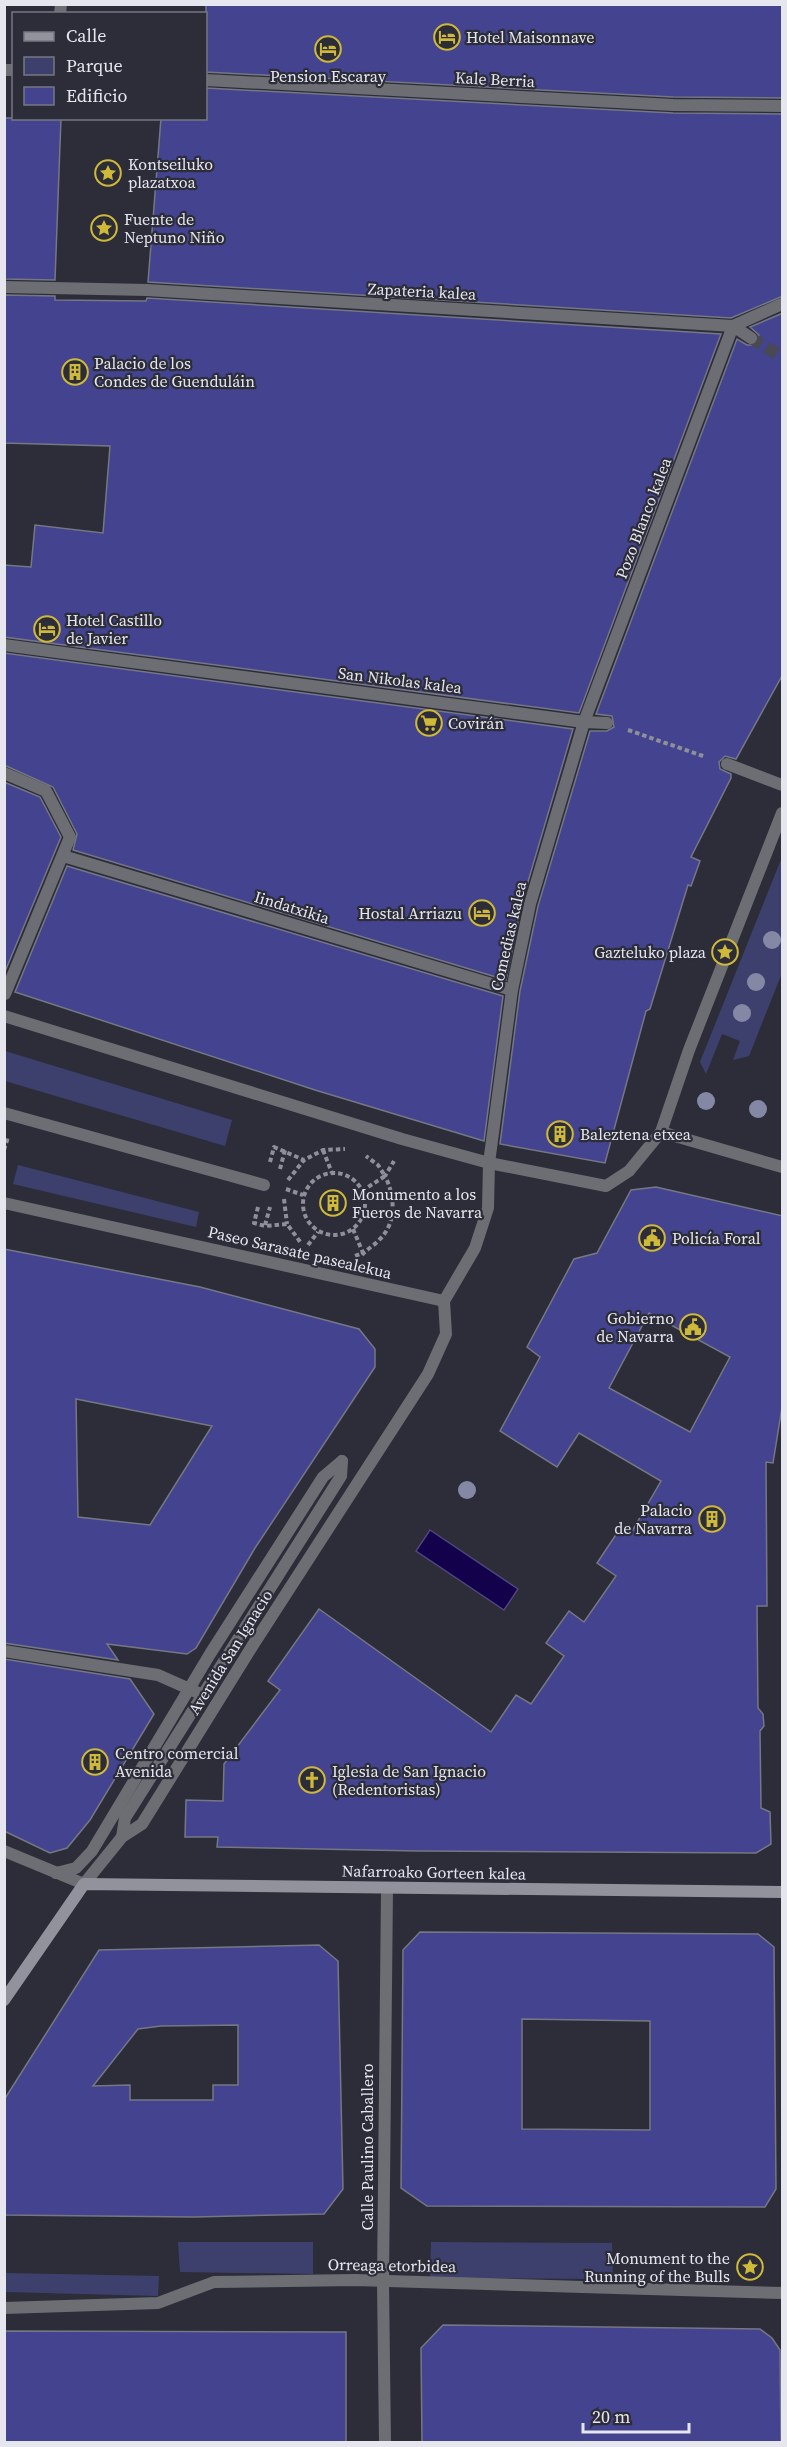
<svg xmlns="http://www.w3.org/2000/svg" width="787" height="2447" viewBox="0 0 787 2447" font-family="'Source Serif 4',serif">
<rect width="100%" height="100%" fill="#2c2d38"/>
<g fill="#3d406d">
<path d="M782,857V973L749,1056L733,1060L740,1041L722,1034L706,1074L700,1062Z"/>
<path d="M5,1051L232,1120L225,1146L5,1081Z"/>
<path d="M18,1165L199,1212L196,1227L13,1184Z"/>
<path d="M178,2242H313V2274L180,2272Z"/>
<path d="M431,2242L612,2243L613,2279L430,2278Z"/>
<path d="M5,2273L159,2276L158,2296L5,2292Z"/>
</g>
<path fill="#13014c" stroke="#52467d" stroke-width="1.5" d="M430,1530L518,1589L504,1610L416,1551Z"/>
<g fill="#43438f" stroke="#767784" stroke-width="1.5" fill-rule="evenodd">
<path d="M206,4H783V98L673,97L206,72Z"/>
<path d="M206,88L673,113L783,114V296L731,318L148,282L161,118H206Z"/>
<path d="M4,118H61L55,280L4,279Z"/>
<path d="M4,295L55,296V300L146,301L147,298L721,334L579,713L4,637V565L31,567L35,525L103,533L110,446L4,443Z"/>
<path d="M783,313V674L736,759L725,756L719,762L720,769L731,774V778L691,857L700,861L691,886L688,885L650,1009L646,1011L605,1163L500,1144L520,991L538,906L590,731H607L614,727L612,716L596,714L737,339L747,345H755L759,335L750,327Z"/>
<path d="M4,653L573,729L522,902L506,980L73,850L77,834L53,787L4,765Z"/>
<path d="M4,782L40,797L61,837L4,974Z"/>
<path d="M67,866L503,996L484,1141L315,1090L15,992Z"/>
<path d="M656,1187L783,1216V1401L773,1463L766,1462L767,1606H757L758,1708L763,1714L764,1726L760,1731L761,1808L770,1812L771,1844L756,1853L418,1851L217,1847L218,1837H185L186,1800L223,1801L224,1764L280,1690L268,1681L319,1609L491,1732L516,1695L531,1704L564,1656L546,1643L569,1611L584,1622L616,1576L597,1563L621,1527L631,1533L661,1481L579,1433L557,1467L500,1431L540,1357L527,1347L574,1259L597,1253L631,1190ZM649,1313L730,1357L690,1432L609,1388Z"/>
<path d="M4,1249L200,1287L359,1329L375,1349V1367L255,1548L196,1648L187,1654L107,1644L118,1660L4,1643ZM76,1399L212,1426L150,1525L78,1517Z"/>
<path d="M4,1659L130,1679L154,1714L90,1820L67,1848L50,1853L4,1831Z"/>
<path d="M420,1932L758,1934L774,1947L776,2189L765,2207L427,2206L401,2188L403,1950ZM522,2019L650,2021V2130L522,2129Z"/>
<path d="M319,1945L338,1961L343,2189L324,2214L194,2217L4,2215V2100L99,1950ZM238,2025V2085H213V2100H130V2085L93,2086L138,2029L161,2026Z"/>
<path d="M443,2325L760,2329L772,2338L780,2350L781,2442H422L421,2348Z"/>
<path d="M4,2331L346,2332V2442H4Z"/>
</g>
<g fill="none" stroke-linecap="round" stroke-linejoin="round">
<path stroke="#484953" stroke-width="12" stroke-dasharray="12 6" stroke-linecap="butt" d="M751,338L782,357"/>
<g stroke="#8e8f99" stroke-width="4" stroke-dasharray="4.5 3" stroke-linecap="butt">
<path d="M628,730L706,757"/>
<path d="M4,1150L8,1137"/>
<path d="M323,1150L332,1173"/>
<path d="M270,1162L274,1147L304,1160L323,1150L345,1149"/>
<path d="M280,1169L285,1150"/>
<circle cx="334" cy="1204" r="31"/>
<path d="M288,1180L304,1160"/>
<path d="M286,1189L303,1195"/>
<path d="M362,1191L385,1176L378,1165L366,1156"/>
<path d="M284,1199L287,1224"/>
<path d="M258,1207L254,1223L265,1226L287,1224L301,1243"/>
<path d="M265,1225L270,1207"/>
<path d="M353,1229L363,1253L355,1256"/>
<path d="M308,1245L318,1232"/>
<path d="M362,1255C367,1249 375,1245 380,1239C397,1222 395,1196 385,1176L394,1161"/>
</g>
<g stroke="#6d6e74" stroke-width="12">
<path d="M122,1837L125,1818L341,1476L342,1461"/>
<path d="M56,1873L76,1868L92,1851L210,1654L323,1477L342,1461"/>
</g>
<g stroke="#6d6e74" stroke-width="12">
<path d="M60,14L61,4"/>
<path d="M733,326L751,338"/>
<path d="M584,722L607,723"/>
<path d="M727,764L782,785"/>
<path d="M4,1016L402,1139L489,1163"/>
<path d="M4,1113L264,1185"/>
</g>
<g stroke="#6d6e74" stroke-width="12">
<path d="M4,70H14"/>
<path d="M206,80L673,105L782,106"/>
<path d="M4,287L147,290L733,326L782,304"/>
<path d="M4,645L584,722"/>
<path d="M4,773L46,791L70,837L5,994"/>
<path d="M63,856L512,990"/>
<path d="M661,1132L782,1167"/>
<path d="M489,1163L606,1186L629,1171L661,1132L689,1050L782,813"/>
<path d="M4,1203L444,1301"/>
<path d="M444,1301L475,1248L488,1208L489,1163L512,990L530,904L584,722L733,326"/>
<path d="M4,1651L158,1675L203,1695"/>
<path d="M4,1851L84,1884L122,1837L142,1824L253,1645L428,1374L446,1334L444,1301"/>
<path d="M4,2308L158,2303L214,2282L355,2280L782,2293"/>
<path d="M385,2442L383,2282L387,1888"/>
</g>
<path stroke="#91929b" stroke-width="12" d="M4,2000L84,1884L782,1892"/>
</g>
<g fill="#8588a5">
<circle cx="772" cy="940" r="9"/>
<circle cx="756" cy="982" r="9"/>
<circle cx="742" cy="1013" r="9"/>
<circle cx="706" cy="1101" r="9"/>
<circle cx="758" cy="1109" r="9"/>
<circle cx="467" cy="1490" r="9"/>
</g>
<defs>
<g id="hotel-ring" transform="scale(1.35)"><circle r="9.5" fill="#2c2d38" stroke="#ceb938" stroke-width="1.5"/><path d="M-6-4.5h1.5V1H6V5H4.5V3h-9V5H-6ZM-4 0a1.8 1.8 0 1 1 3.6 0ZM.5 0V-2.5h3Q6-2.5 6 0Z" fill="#ceb938"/></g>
<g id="sight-ring" transform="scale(1.35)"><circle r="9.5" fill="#2c2d38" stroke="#ceb938" stroke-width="1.5"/><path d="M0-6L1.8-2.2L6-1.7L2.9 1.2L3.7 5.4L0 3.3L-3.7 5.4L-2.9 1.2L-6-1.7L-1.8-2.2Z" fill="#ceb938"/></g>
<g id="building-ring" transform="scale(1.35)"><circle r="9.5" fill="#2c2d38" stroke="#ceb938" stroke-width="1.5"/><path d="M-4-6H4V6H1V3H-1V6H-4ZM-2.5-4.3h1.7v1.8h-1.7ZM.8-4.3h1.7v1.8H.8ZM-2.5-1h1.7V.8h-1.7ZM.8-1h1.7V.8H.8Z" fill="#ceb938"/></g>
<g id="supermarket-ring" transform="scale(1.35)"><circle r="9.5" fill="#2c2d38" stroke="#ceb938" stroke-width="1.5"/><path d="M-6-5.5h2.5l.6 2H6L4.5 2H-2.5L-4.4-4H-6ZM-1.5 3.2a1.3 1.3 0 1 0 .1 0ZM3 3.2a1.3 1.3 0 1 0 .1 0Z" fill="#ceb938"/></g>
<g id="civic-ring" transform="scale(1.35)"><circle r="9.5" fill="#2c2d38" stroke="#ceb938" stroke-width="1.5"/><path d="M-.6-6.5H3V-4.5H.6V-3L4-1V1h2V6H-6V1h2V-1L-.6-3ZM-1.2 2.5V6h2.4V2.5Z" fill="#ceb938"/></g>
<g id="church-ring" transform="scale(1.35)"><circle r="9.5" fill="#2c2d38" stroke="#ceb938" stroke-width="1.5"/><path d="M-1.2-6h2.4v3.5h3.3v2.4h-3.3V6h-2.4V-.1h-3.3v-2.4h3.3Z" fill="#ceb938"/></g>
</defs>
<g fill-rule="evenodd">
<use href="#hotel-ring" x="447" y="37"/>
<use href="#hotel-ring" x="328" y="49"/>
<use href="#sight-ring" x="108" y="173"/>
<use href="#sight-ring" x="104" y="228"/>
<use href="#building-ring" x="75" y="372"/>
<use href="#hotel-ring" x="47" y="629"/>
<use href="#supermarket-ring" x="429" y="723"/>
<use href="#hotel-ring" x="482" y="913"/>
<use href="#sight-ring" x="725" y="952"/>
<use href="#building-ring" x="560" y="1134"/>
<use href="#building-ring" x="333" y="1203"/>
<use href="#civic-ring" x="652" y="1238"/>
<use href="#civic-ring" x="693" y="1327"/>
<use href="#building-ring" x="712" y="1519"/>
<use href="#building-ring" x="95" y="1762"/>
<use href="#church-ring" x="312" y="1780"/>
<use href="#sight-ring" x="750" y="2267"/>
</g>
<g text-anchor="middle" stroke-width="4.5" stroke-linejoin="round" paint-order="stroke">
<g font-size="16" fill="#e5e6ee" stroke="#2c2d38" text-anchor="start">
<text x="466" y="43">Hotel Maisonnave</text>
<text x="328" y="82" text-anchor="middle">Pension Escaray</text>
<text x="128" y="170">Kontseiluko<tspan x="128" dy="18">plazatxoa</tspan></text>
<text x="124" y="225">Fuente de<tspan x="124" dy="18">Neptuno Niño</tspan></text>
<text x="94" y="369">Palacio de los<tspan x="94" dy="18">Condes de Guenduláin</tspan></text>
<text x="66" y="626">Hotel Castillo<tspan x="66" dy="18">de Javier</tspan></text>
<text x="448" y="729">Covirán</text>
<text x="462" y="919" text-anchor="end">Hostal Arriazu</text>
<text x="706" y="958" text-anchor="end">Gazteluko plaza</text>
<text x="580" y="1140">Baleztena etxea</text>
<text x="352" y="1200">Monumento a los<tspan x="352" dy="18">Fueros de Navarra</tspan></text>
<text x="672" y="1244">Policía Foral</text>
<text x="674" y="1324" text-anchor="end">Gobierno<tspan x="674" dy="18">de Navarra</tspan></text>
<text x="692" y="1516" text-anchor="end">Palacio<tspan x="692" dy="18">de Navarra</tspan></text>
<text x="115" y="1759">Centro comercial<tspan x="115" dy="18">Avenida</tspan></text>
<text x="332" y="1777">Iglesia de San Ignacio<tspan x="332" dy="18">(Redentoristas)</tspan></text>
<text x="730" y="2264" text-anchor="end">Monument to the<tspan x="730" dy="18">Running of the Bulls</tspan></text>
</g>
<g font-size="16" fill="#e5e6ee" stroke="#2c2d38">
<text transform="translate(495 79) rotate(3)" y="6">Kale Berria</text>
<text transform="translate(422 291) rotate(3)" y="6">Zapateria kalea</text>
<text transform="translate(643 518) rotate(-69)" y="6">Pozo Blanco kalea</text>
<text transform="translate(400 680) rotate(7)" y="6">San Nikolas kalea</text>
<text transform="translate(292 907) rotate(17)" y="6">Iindatxikia</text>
<text transform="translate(508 936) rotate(-77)" y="6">Comedias kalea</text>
<text transform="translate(300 1252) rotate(13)" y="6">Paseo Sarasate pasealekua</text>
<text transform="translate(230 1652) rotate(-58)" y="6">Avenida San Ignacio</text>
<text transform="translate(434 1872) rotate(1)" y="6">Nafarroako Gorteen kalea</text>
<text transform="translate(367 2147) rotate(-90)" y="6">Calle Paulino Caballero</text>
<text transform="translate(392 2265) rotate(1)" y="6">Orreaga etorbidea</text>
</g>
</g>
<rect width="787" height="2447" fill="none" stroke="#e5e6ee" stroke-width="12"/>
<rect x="12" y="12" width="195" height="108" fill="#2c2d38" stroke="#767781" stroke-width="1.5"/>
<rect x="24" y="32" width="30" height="9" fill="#91929b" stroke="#767781" stroke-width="1.5"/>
<text x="66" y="42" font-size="18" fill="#e5e6ee">Calle</text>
<rect x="24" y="57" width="30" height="18" fill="#3d406d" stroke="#767781" stroke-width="1.5"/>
<text x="66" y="72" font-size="18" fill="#e5e6ee">Parque</text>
<rect x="24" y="87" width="30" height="18" fill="#43438f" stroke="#767781" stroke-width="1.5"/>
<text x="66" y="102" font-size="18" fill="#e5e6ee">Edificio</text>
<path d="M583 2423v9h106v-9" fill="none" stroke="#e5e6ee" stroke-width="3"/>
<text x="592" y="2423" font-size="18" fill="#e5e6ee" stroke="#2c2d38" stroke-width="4.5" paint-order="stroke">20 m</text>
</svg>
